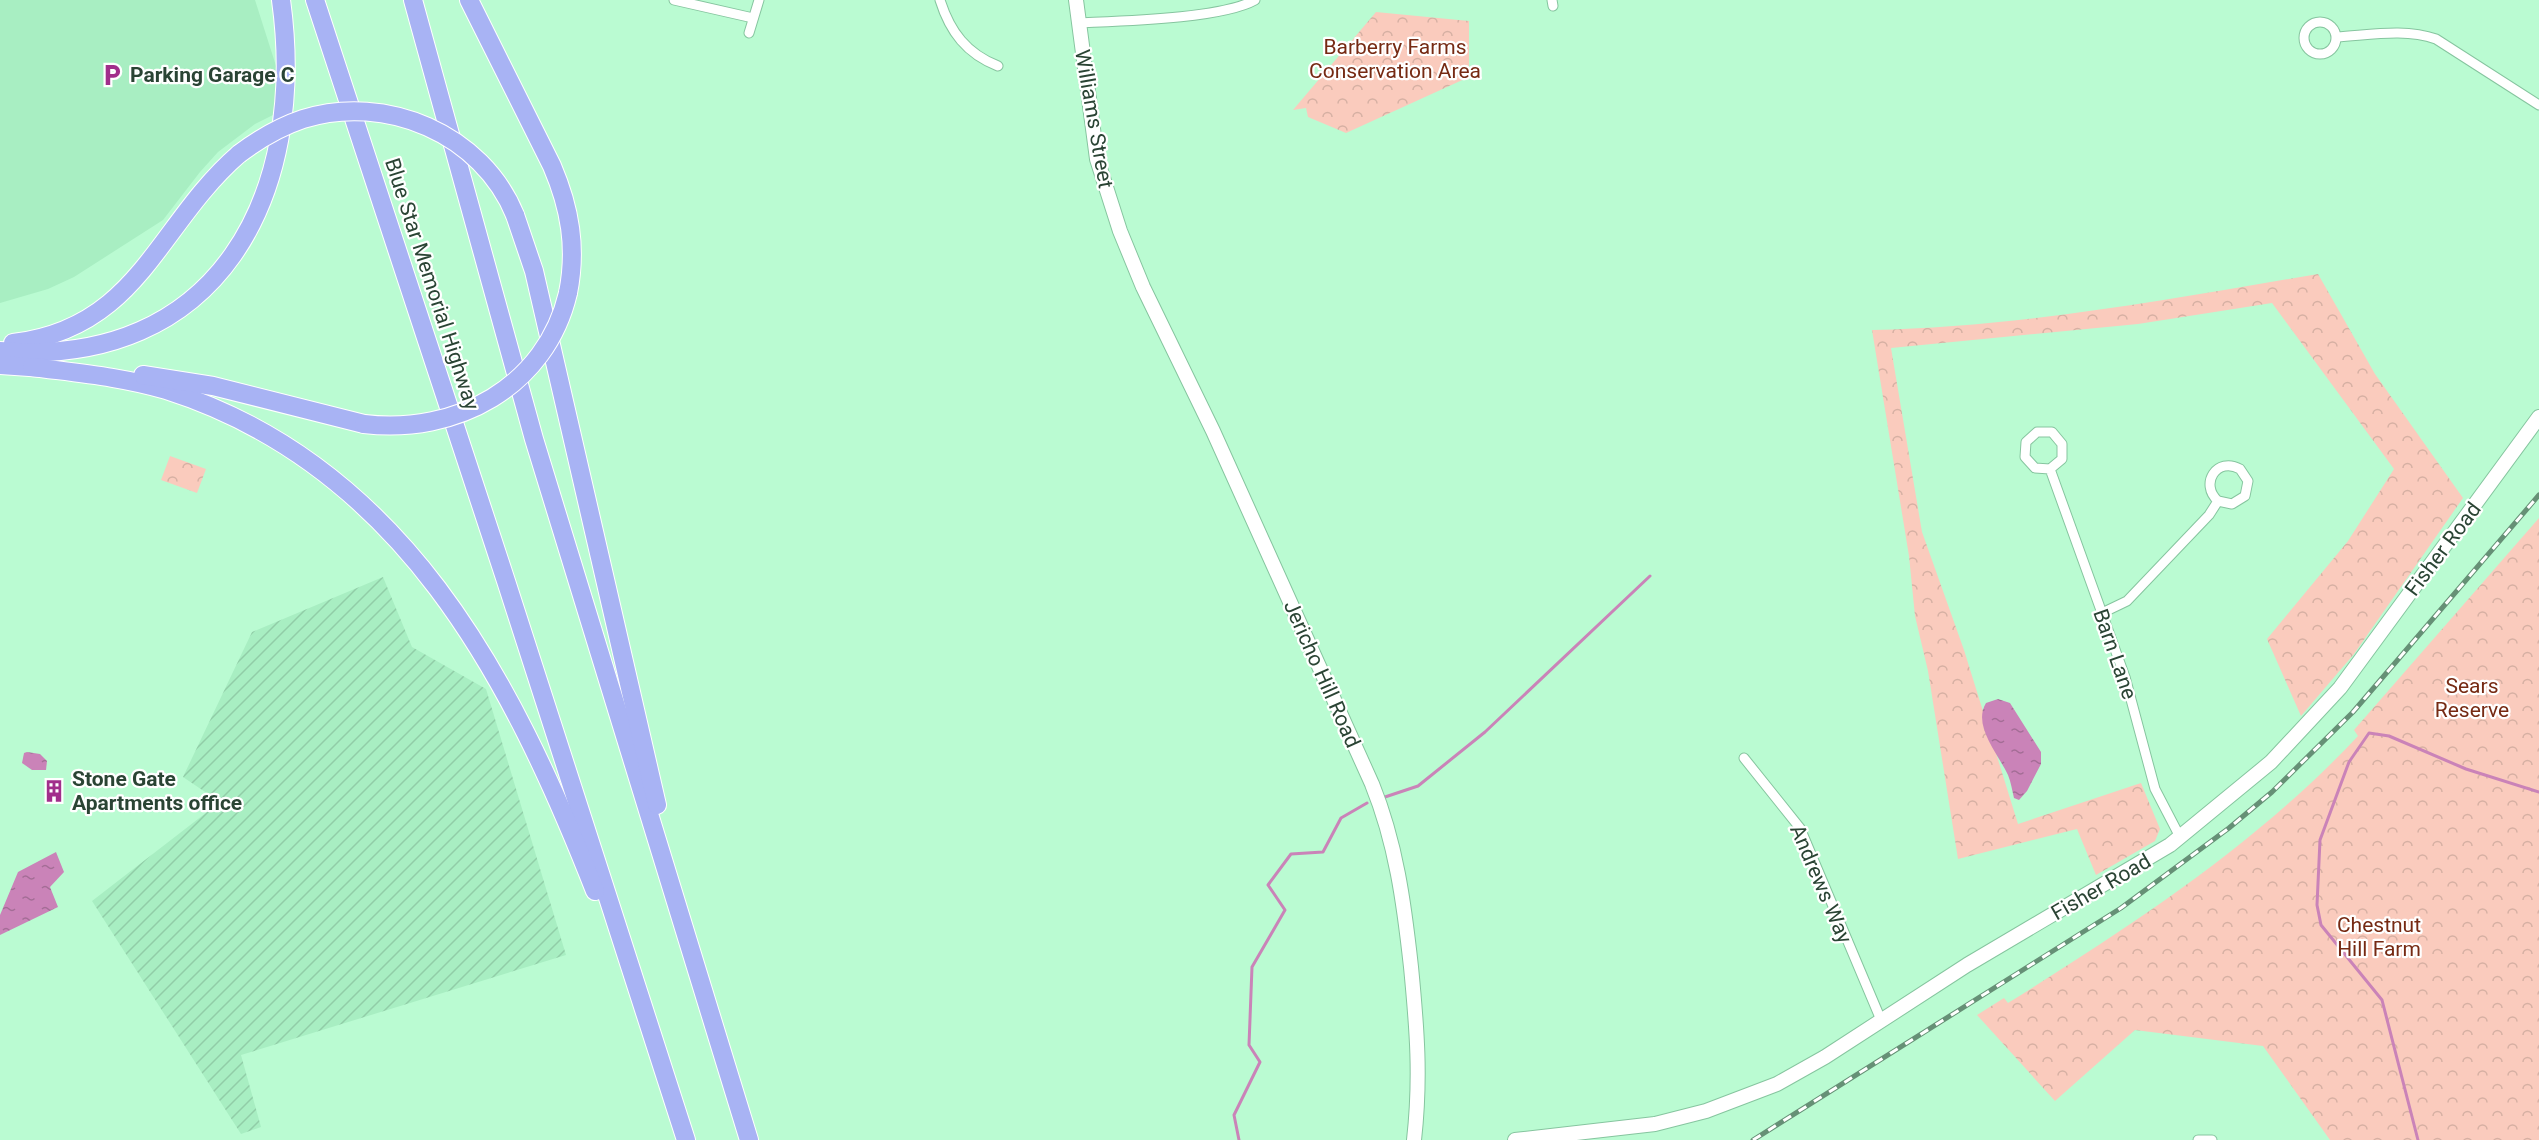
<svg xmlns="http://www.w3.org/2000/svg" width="2539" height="1140" viewBox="0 0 2539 1140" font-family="Roboto,sans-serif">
<defs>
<pattern id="industrial-furrows" width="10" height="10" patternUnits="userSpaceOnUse" patternTransform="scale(1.5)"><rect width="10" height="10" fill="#a8eec2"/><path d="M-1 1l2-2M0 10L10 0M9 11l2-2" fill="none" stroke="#91cda7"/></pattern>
<pattern id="forest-crowns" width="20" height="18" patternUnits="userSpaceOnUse" patternTransform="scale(1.5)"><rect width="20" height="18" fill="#facbbd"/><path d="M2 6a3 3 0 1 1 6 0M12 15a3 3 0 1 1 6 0" fill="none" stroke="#d6b0a3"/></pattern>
<pattern id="water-ripples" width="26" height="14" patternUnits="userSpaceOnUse" patternTransform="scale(1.5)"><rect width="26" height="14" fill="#ca83b8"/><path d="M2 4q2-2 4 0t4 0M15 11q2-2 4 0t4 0" fill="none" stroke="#a46d96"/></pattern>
</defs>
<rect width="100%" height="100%" fill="#bafbd2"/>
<path fill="#a8eec2" d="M0,0H255L277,69V113L255,124L218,152L200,172L163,220L74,277L48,289L0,303Z"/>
<path fill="url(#industrial-furrows)" d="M383,577L412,647L486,689L566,955L241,1055L261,1127L241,1134L92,901L220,802L183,777L252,632Z"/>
<g fill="url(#forest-crowns)">
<path d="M1376,12L1469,21V77L1346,133L1308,117L1306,108L1293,110Z"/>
<path d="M2318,274L2375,374L2463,498L2354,654L2301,716L2267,639L2348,541L2394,469L2272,303L2138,324L1891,348L1922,532L1964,650L2018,824L2141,783L2160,829L2155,841L2096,875L2077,829L1958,859L1928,671L1915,616L1909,556L1872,330C2022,327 2170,299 2318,274Z"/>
<path d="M170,456L206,469L197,493L161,480Z"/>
<path d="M2539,518V1140H2330L2263,1046L2135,1030L2055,1101L1977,1015L2004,998L2008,1003C2134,924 2256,845 2358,736L2354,730Z"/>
</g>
<g fill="url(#water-ripples)">
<path d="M1998,699L2010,703L2041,752V764L2027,791L2019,800L2014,798C2012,790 2011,782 2008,775C1999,755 1972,726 1986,703Z"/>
<path d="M27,752L40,754L47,761L46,770H32L22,763L24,753Z"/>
<path d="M56,852L64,872L50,887L58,907L0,935V915L18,872Z"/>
</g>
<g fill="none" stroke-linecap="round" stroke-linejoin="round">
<g stroke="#ca83b8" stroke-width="3">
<path d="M1385,797L1418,786L1485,732L1650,576"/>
<path d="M1239,1140L1234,1115L1260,1062L1249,1045L1252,967L1285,910L1268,885L1291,854L1323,852L1341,818L1367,803"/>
<path d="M2418,1140L2382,1000L2321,925L2317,905L2320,840L2349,762L2369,733L2389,736L2466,769L2539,792"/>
</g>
<g stroke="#86c59f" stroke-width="11">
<g id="street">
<path d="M674,0L753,18"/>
<path d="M940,0C950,32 967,54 998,66"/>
<path d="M1552,0L1553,6"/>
<circle cx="2320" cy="38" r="16"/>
<path d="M1078,23C1120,21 1221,19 1255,0"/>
<path d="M749,33L759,0"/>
<path d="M2337,37C2370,35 2405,28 2436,39L2539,105"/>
<path d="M2050,469L2035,468L2025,457L2026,442L2037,432H2052L2062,444V459L2050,469L2125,677L2155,789L2180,837"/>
<path d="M2102,613L2127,601L2209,515L2218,501C2199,484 2217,456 2240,469L2248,481L2245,496L2232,504L2218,501"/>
<path d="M1744,758L1800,828L1881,1020"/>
<path d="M2198,1140H2212"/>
</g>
</g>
<g stroke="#86c59f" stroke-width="16">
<g id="secondary">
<path d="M1076,0L1097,159L1120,231L1143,287L1213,431L1372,784C1396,843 1404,903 1411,967C1417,1029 1421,1078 1414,1140"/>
<path d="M1515,1140L1655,1124L1706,1111L1777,1084L1825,1057L1967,965L2170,845L2271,762L2340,688L2539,417"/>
</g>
</g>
<g stroke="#fff" stroke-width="20">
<g id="highway">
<path d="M315,0L506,581L686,1140"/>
<path d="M413,0L534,439L749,1140"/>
<path d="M469,0L552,166C570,208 577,248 568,293"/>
<path d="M515,215L534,271L657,805"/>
<path d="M13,343C139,328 157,225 239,154"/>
<path d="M0,351C219,369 308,194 281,0"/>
<path d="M0,365L44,368"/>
<path d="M32,367C77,373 123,377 166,390C402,465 511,677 595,891"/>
<path d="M143,375L213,386L364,424"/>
</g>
</g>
<use href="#street" stroke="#fff" stroke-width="9"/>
<use href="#secondary" stroke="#fff" stroke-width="14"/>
<use href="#highway" stroke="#a8b3f4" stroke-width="18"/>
<g stroke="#669076" stroke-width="5">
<path id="rail" d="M1753,1140L2121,908L2229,828L2272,792L2353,712L2539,495"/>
</g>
<use href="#rail" stroke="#fff" stroke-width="3" stroke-dasharray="9" stroke-linecap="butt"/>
<g stroke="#fff" stroke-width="20" stroke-linecap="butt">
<g id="highway-bridge">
<path d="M239,154C259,139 279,127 303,119C386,93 482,134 515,215"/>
<path d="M364,424C456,435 546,387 568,293"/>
</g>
</g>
<use href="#highway-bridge" stroke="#a8b3f4" stroke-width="18"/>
</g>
<defs>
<g id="parking-bare" transform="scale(1.8)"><path d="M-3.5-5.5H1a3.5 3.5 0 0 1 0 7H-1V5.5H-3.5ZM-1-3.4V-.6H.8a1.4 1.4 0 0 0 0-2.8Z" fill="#a12e8b" stroke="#fff" stroke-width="2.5" paint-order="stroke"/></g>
<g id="building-bare" transform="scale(1.8)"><path d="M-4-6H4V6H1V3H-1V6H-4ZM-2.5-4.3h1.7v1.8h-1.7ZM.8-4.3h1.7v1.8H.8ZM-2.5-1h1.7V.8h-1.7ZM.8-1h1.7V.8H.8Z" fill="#a12e8b" stroke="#fff" stroke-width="2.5" paint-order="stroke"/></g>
</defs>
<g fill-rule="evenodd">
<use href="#parking-bare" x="112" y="75"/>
<use href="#building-bare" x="54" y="791"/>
</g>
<g text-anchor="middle" stroke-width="4.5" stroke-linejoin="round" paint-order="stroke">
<g font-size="21" fill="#762a13" stroke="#fff">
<text x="1395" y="54">Barberry Farms<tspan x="1395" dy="24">Conservation Area</tspan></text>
<text x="2472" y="693">Sears<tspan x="2472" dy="24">Reserve</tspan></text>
<text x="2379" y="932">Chestnut<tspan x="2379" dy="24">Hill Farm</tspan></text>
</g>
<g font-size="21" font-weight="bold" fill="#2a4434" stroke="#fff" text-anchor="start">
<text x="130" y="82">Parking Garage C</text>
<text x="72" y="786">Stone Gate<tspan x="72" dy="24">Apartments office</tspan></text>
</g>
<g font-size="21" fill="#2a4434" stroke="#fff">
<text transform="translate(1094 119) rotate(80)" y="7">Williams Street</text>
<text transform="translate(432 284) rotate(72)" y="7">Blue Star Memorial Highway</text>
<text transform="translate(2443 549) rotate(-53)" y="7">Fisher Road</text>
<text transform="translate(2115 654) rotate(71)" y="7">Barn Lane</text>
<text transform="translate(1322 674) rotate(66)" y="7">Jericho Hill Road</text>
<text transform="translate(1821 884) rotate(67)" y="7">Andrews Way</text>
<text transform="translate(2101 887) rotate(-30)" y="7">Fisher Road</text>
</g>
</g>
</svg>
